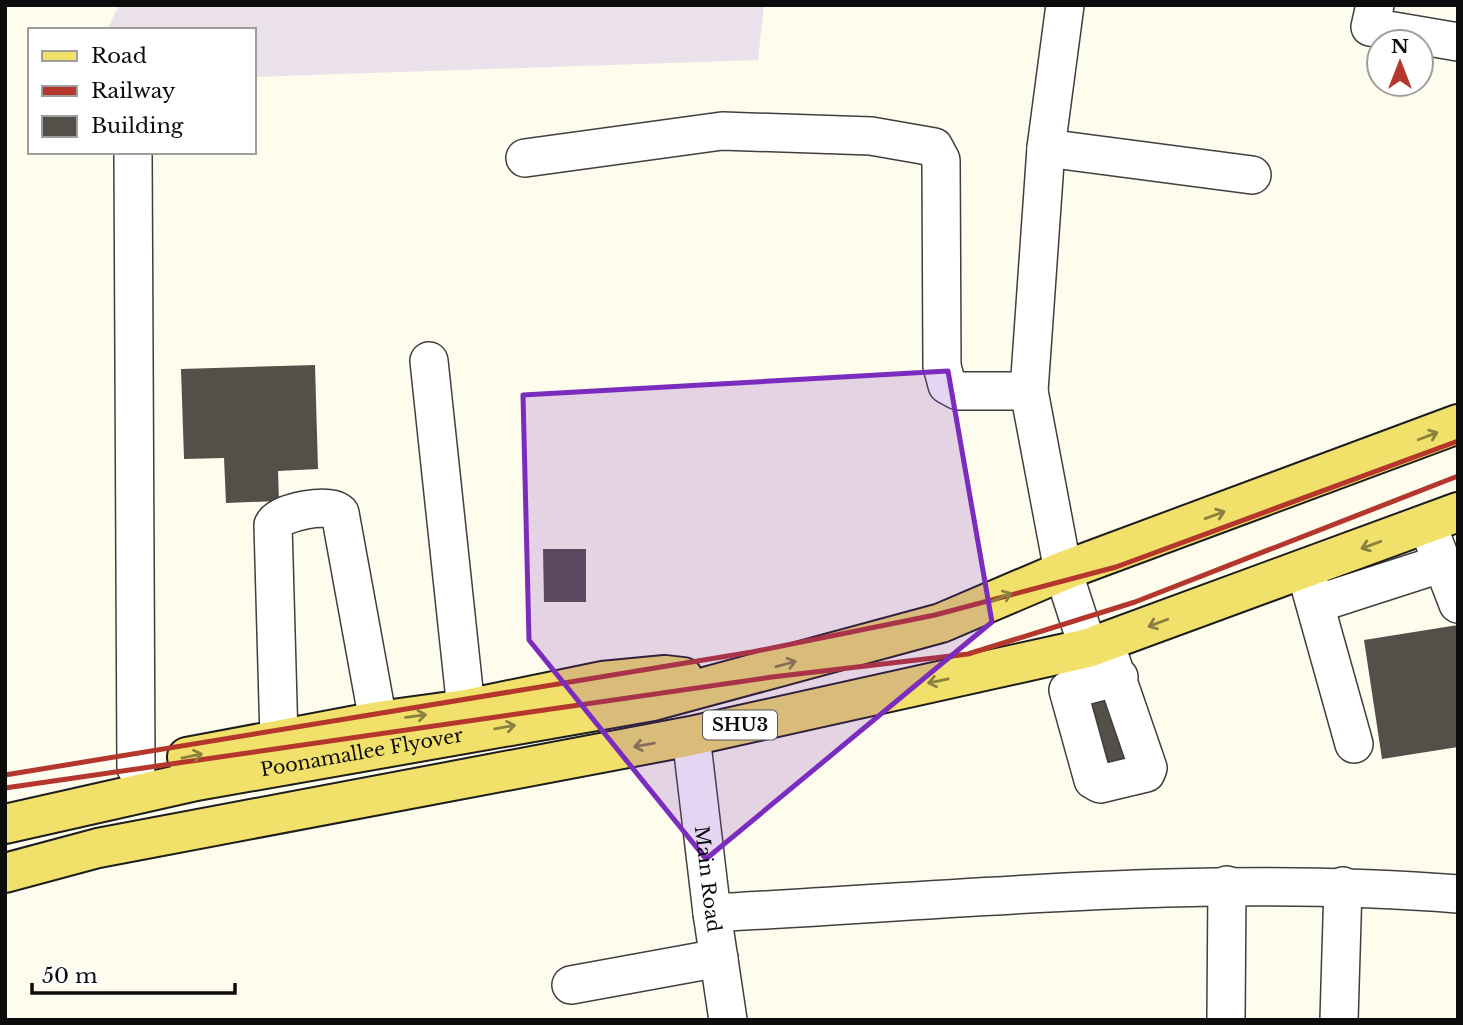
<svg xmlns="http://www.w3.org/2000/svg" width="1463" height="1025" viewBox="0 0 1463 1025" font-family="'Libre Baskerville',serif">
<rect width="100%" height="100%" fill="#fefded"/>
<path fill="#ebe1eb" d="M119,5H764L758,60L254,77V30H107Z"/>
<g fill="#544f49">
<path d="M315,365L318,469L278,471L279,501L226,503L224,458L184,459L181,369Z"/>
<path d="M543,549H586V602H544Z"/>
<path d="M1458,625V747L1382,759L1364,640Z"/>
<path d="M1118,686L1137,759L1093,769L1077,696Z"/>
</g>
<g fill="none" stroke-linecap="round" stroke-linejoin="round">
<g stroke="#3f3f3f" stroke-width="40">
<g id="minor">
<path d="M1065,5L1046,148L1029,391L1063,571L1088,648"/>
<path d="M1375,5L1370,27L1458,42"/>
<path d="M1046,148L1252,175"/>
<path d="M133,152L136,768"/>
<path d="M525,158L722,131L871,136L934,147L941,160L942,366L947,385L958,391H1029"/>
<path d="M429,361L466,709"/>
<path d="M1434,542L1458,604"/>
<path d="M1305,569L1354,744"/>
<path d="M1316,604L1443,563"/>
<path d="M1105,643L1148,768L1146,773L1100,784L1093,780L1068,690L1119,677"/>
<path id="s1" d="M691,736L712,913L728,1020"/>
<path d="M279,739L273,525C279,512 330,502 340,513L378,721"/>
<path d="M712,913C960,900 1210,874 1458,894"/>
<path d="M571,985L719,958"/>
<path d="M1226,1020L1227,885"/>
<path d="M1339,1020L1343,886"/>
</g>
</g>
<g stroke="#1d1d1d" stroke-width="42">
<g id="major">
<path d="M187,757L378,721L466,709L602,681L665,675L683,677"/>
<path id="s2" d="M5,824L196,781L653,701L941,623L1063,571L1458,424"/>
<path d="M5,873L98,848L691,736L1088,648L1458,512"/>
</g>
</g>
<use href="#minor" stroke="#fff" stroke-width="37"/>
<use href="#major" stroke="#f1e06a" stroke-width="38"/>
<g stroke="#b4362c" stroke-width="5">
<path d="M5,775L752,652L935,615L1116,567L1458,441"/>
<path d="M5,788L772,677L968,654L1135,602L1458,476"/>
</g>
</g>
<defs><path id="oneway-shaft" d="M-6 0H5M1.5-3L5.5 0L1.5 3" fill="none" stroke-width="1.6" stroke-linecap="round" stroke-linejoin="round" transform="scale(1.75)"/></defs>
<g stroke="#8a8140">
<use href="#oneway-shaft" transform="translate(1428 436) rotate(-21)"/>
<use href="#oneway-shaft" transform="translate(1215 515) rotate(-20)"/>
<use href="#oneway-shaft" transform="translate(1371 545) rotate(160)"/>
<use href="#oneway-shaft" transform="translate(1002 597) rotate(-23)"/>
<use href="#oneway-shaft" transform="translate(1158 623) rotate(159)"/>
<use href="#oneway-shaft" transform="translate(786 664) rotate(-15)"/>
<use href="#oneway-shaft" transform="translate(938 681) rotate(168)"/>
<use href="#oneway-shaft" transform="translate(416 716) rotate(-8)"/>
<use href="#oneway-shaft" transform="translate(505 727) rotate(-10)"/>
<use href="#oneway-shaft" transform="translate(644 745) rotate(170)"/>
<use href="#oneway-shaft" transform="translate(192 756) rotate(-12)"/>
</g>
<path fill="#7b2cbf" fill-opacity="0.2" stroke="#7b2cbf" stroke-width="5" stroke-linejoin="round" d="M948,371L992,622L706,859L529,640L523,395Z"/>
<g text-anchor="middle" stroke-width="7" stroke-linejoin="round" paint-order="stroke">
<rect fill="#fff" stroke="#555" stroke-width="2" x="703" y="710.5" width="74" height="29" rx="5"/>
<g font-size="18" font-weight="bold" fill="#0c0c0c">
<text x="740" y="731">SHU3</text>
</g>
<g font-size="19" fill="#0c0c0c" stroke="#fff">
<text dy="7" stroke="none"><textPath href="#s2" startOffset="364">Poonamallee Flyover</textPath></text>
<text dy="7" stroke="none"><textPath href="#s1" startOffset="144">Main Road</textPath></text>
</g>
</g>
<rect width="1463" height="1025" fill="none" stroke="#0c0c0c" stroke-width="14"/>
<rect x="28" y="28" width="228" height="126" fill="#ffffff" stroke="#9e9e9e" stroke-width="2"/>
<rect x="42" y="51" width="35" height="10" fill="#f1e06a" stroke="#9e9e9e" stroke-width="2"/>
<text x="91" y="63" font-size="21" fill="#0c0c0c">Road</text>
<rect x="42" y="86" width="35" height="10" fill="#b4362c" stroke="#9e9e9e" stroke-width="2"/>
<text x="91" y="98" font-size="21" fill="#0c0c0c">Railway</text>
<rect x="42" y="116" width="35" height="21" fill="#544f49" stroke="#9e9e9e" stroke-width="2"/>
<text x="91" y="133" font-size="21" fill="#0c0c0c">Building</text>
<g transform="translate(1400 63)"><circle r="33" fill="#ffffff" stroke="#9e9e9e" stroke-width="2"/>
<path d="M0-5L12 26L0 18L-12 26Z" fill="#b4362c"/>
<text y="-10" font-size="19" font-weight="bold" text-anchor="middle" fill="#0c0c0c">N</text>
</g>
<path d="M32 983v10h203v-10" fill="none" stroke="#0c0c0c" stroke-width="3.5"/>
<text x="42" y="983" font-size="21" fill="#0c0c0c" stroke="#ffffff" stroke-width="5" paint-order="stroke">50 m</text>
</svg>
